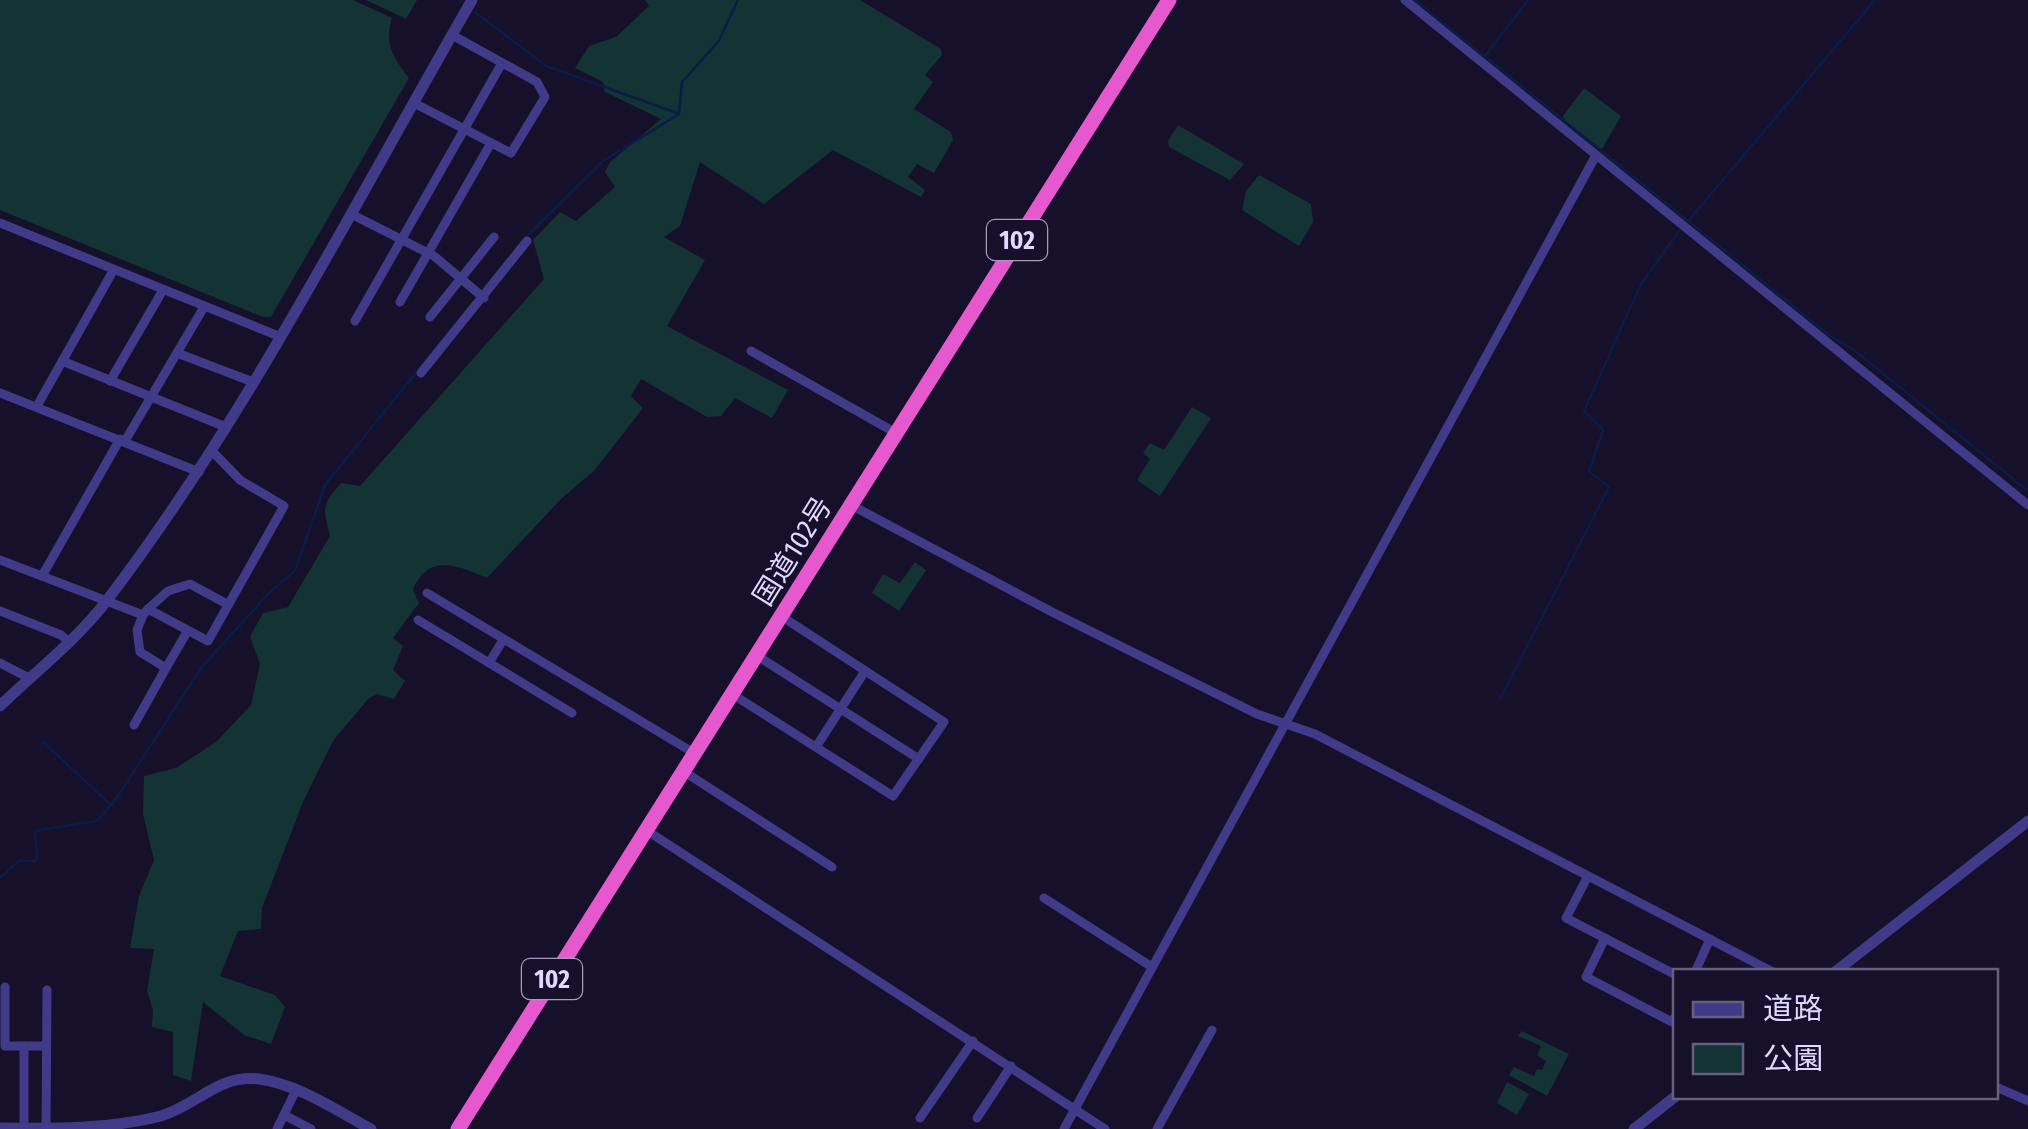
<svg xmlns="http://www.w3.org/2000/svg" width="2028" height="1129" viewBox="0 0 2028 1129" font-family="'Fira Sans Condensed','Noto Sans JP',sans-serif">
<rect width="100%" height="100%" fill="#16102a"/>
<g fill="#133334">
<path d="M0,0H353L392,18C384,44 393,57 409,78L271,317H263L0,210Z"/>
<path d="M366,0H417L406,19Z"/>
<path d="M645,0H860L941,49L942,55L925,75L933,82L914,109L951,132L953,140L934,173L917,164L908,177L925,190L921,197L833,150L764,204L700,162L680,226L664,237L705,260L667,326L788,390L772,418L735,398L721,416L707,417L641,379L631,396L643,408L594,471L562,498L487,578C459,566 428,552 413,590L419,603L393,638L403,646L393,670L405,681L394,699L377,694L368,699L333,741L303,802L262,908L261,929L238,931L220,976L275,995L285,1007L271,1044L244,1035L203,1002L191,1081L173,1075V1032L152,1027L153,1010L147,991L154,949L130,948L139,896L154,860L143,814L144,776L176,768L216,742L251,705L260,664L250,637L263,613L288,607L330,536C323,508 321,506 341,483L360,486L544,279L533,240L560,212L576,221L615,187L605,172L610,162L661,119L605,92L603,82L575,68L589,46L616,37L649,6Z"/>
<path d="M1584,88L1621,116L1602,149L1564,121L1563,116Z"/>
<path d="M1178,125L1244,164L1230,180L1169,147L1168,141Z"/>
<path d="M1259,175L1311,204L1313,222L1299,246L1242,210L1246,191Z"/>
<path d="M1192,407L1211,418L1160,496L1137,480L1150,459L1143,453L1150,443L1164,450Z"/>
<path d="M915,562L926,570L899,611L872,593L883,574L900,583Z"/>
<path d="M1522,1031L1569,1054L1547,1096L1509,1075L1514,1067L1534,1076L1537,1069L1542,1070L1546,1061L1537,1055L1541,1046L1518,1036Z"/>
<path d="M1507,1082L1529,1094L1517,1115L1497,1103Z"/>
</g>
<g fill="none" stroke-linecap="round" stroke-linejoin="round">
<g stroke="#0a1d49" stroke-width="2.5">
<path d="M460,0L461,1"/>
<path d="M1415,0L1829,335L1854,350L2028,491"/>
<path d="M475,12L546,66L677,113"/>
<path d="M1485,56L1528,0"/>
<path d="M1689,220L1875,0"/>
<path d="M524,239L603,161L679,114L682,82L718,42L738,0"/>
<path d="M1500,699L1609,487L1589,471L1603,430L1584,411L1641,284L1680,230"/>
<path d="M43,742L111,805"/>
<path d="M0,878L19,861H35L37,857L35,833L39,830L97,821L116,799L201,668L270,592L295,571L325,485L456,323"/>
</g>
<g stroke="#413a89" stroke-width="9">
<path d="M1405,0L2028,505"/>
<path d="M414,103L511,153L545,97L537,82L452,35"/>
<path d="M351,214L434,256L484,298"/>
<path d="M0,223L281,337"/>
<path d="M400,302L491,143"/>
<path d="M430,317L494,237"/>
<path d="M355,321L502,63"/>
<path d="M751,351L896,433"/>
<path d="M177,353L253,382"/>
<path d="M62,361L226,427"/>
<path d="M421,373L527,241"/>
<path d="M110,381L163,290"/>
<path d="M0,393L199,472"/>
<path d="M37,406L113,271"/>
<path d="M125,441L204,307"/>
<path d="M851,505L1054,613L1257,714L1315,734L1773,972"/>
<path d="M0,560L143,615L148,609L208,641L284,506L240,480L212,451"/>
<path d="M42,576L120,439"/>
<path d="M427,593L694,753"/>
<path d="M148,609L168,591L190,584L227,604"/>
<path d="M0,611L61,635L68,641"/>
<path d="M143,615L137,630L140,652L166,668L187,632"/>
<path d="M418,620L572,713"/>
<path d="M756,655L919,759"/>
<path d="M0,663L29,678"/>
<path d="M489,663L503,640"/>
<path d="M732,694L893,796L944,722L781,616"/>
<path d="M134,725L166,668"/>
<path d="M816,747L865,671"/>
<path d="M683,771L832,867"/>
<path d="M646,830L1105,1129"/>
<path d="M1588,876L1566,918L1676,975"/>
<path d="M1044,898L1152,967"/>
<path d="M1605,938L1586,977L1672,1022L1676,1015"/>
<path d="M1695,972L1710,939"/>
<path d="M5,987V1046H46"/>
<path d="M1996,1087L2028,1101"/>
<path d="M284,1115L311,1129"/>
<path d="M920,1118L973,1041"/>
<path d="M977,1118L1011,1066"/>
<path d="M24,1128V1046"/>
<path d="M46,1128L47,990"/>
<path d="M277,1129L296,1090"/>
<path d="M1064,1129L1595,157"/>
<path d="M1157,1129L1212,1030"/>
</g>
<g stroke="#413a89" stroke-width="11">
<path d="M0,706C36,671 78,639 108,599C250,412 355,202 472,0"/>
<path d="M1835,972L2028,821"/>
<path d="M0,1128C52,1129 110,1129 161,1116C198,1105 218,1074 259,1079C298,1084 337,1111 371,1129"/>
<path d="M1634,1129L1676,1096"/>
</g>
<path stroke="#e659ce" stroke-width="15" d="M458,1129L1169,0"/>
</g>
<g text-anchor="middle" stroke-width="9" stroke-linejoin="round" paint-order="stroke">
<g fill="#16102a" stroke="#a39cbf" stroke-width="2.5">
<rect x="987" y="220" width="60" height="40" rx="8"/>
<rect x="522" y="959" width="60" height="40" rx="8"/>
</g>
<g font-size="25" font-weight="bold" fill="#dfd8ff">
<text x="1017" y="249">102</text>
<text x="552" y="988">102</text>
</g>
<g font-size="28" fill="#dfd8ff" stroke="#16102a">
<text transform="translate(792 551) rotate(-58)" y="10">国道102号</text>
</g>
</g>
<rect x="1673" y="969" width="325" height="130" fill="#16102a" stroke="#66607f" stroke-width="2.5"/>
<rect x="1693" y="1002" width="50" height="15" fill="#413a89" stroke="#66607f" stroke-width="2.5"/>
<text x="1763" y="1019" font-size="30" fill="#dfd8ff">道路</text>
<rect x="1693" y="1044" width="50" height="30" fill="#133334" stroke="#66607f" stroke-width="2.5"/>
<text x="1763" y="1069" font-size="30" fill="#dfd8ff">公園</text>
</svg>
